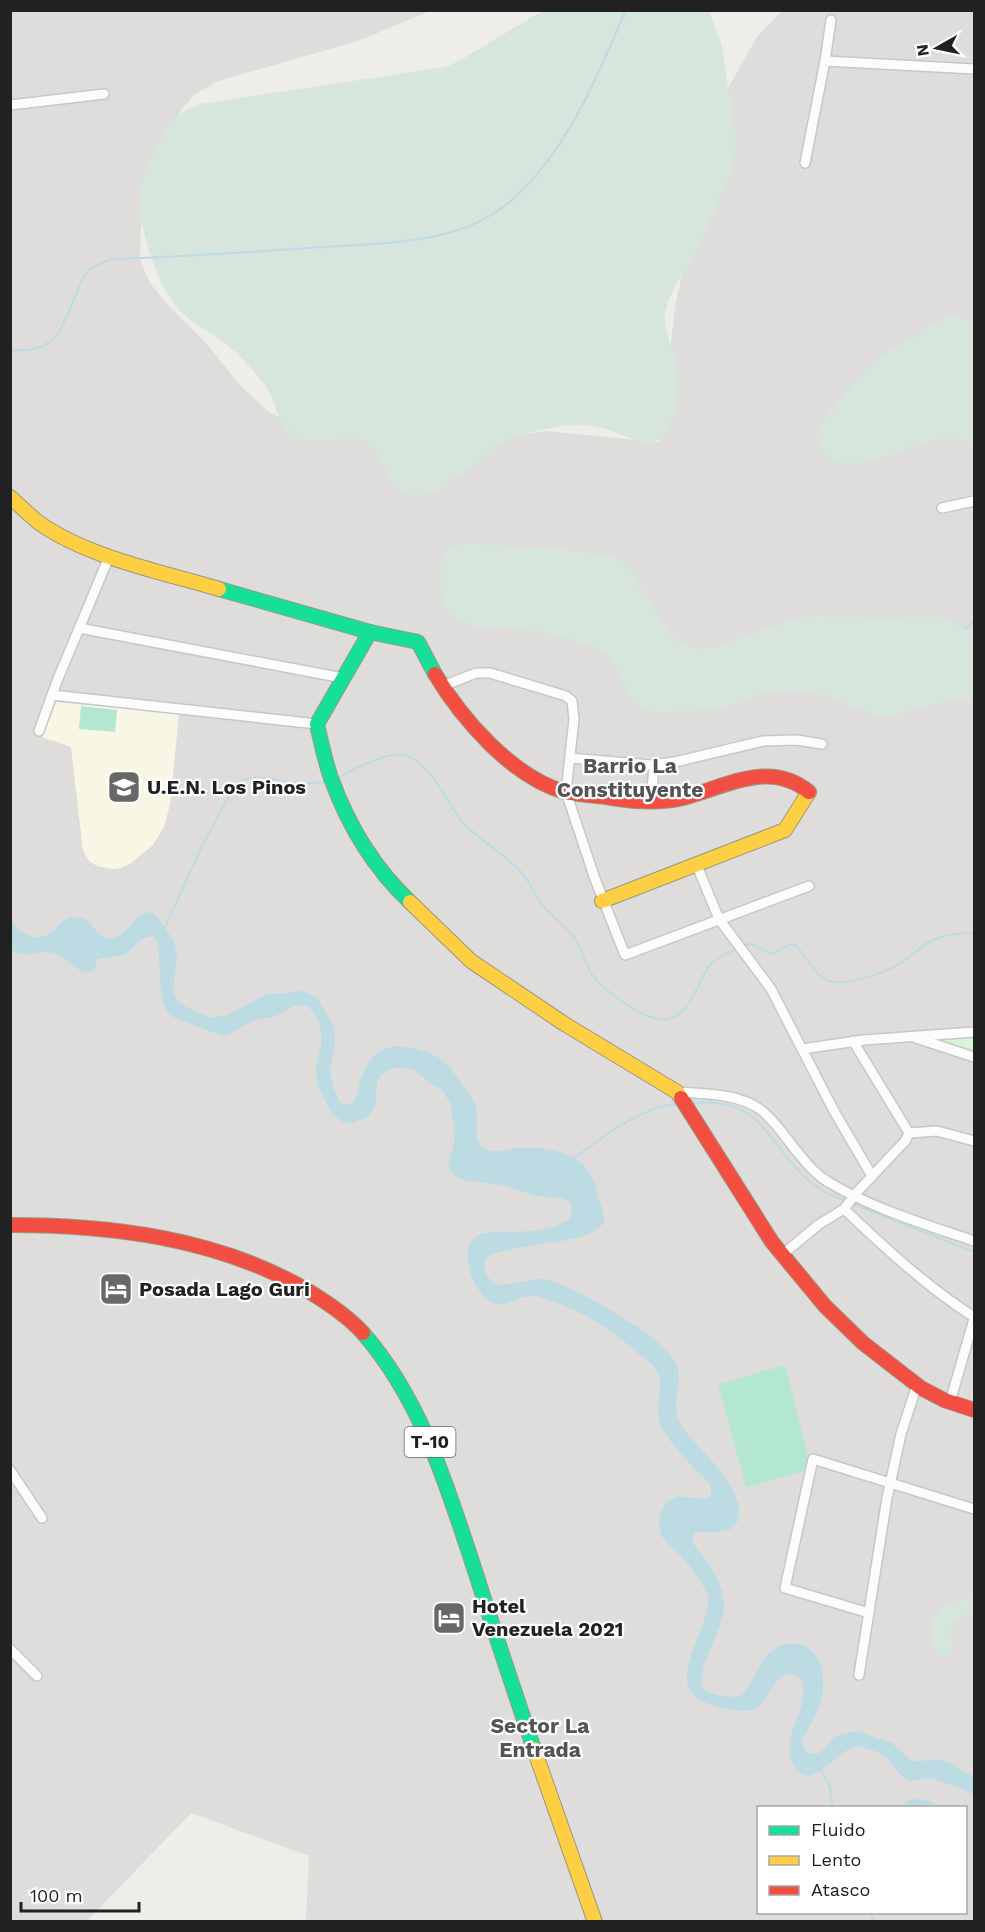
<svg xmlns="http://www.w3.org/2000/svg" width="985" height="1932" viewBox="0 0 985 1932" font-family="'Work Sans',sans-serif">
<rect width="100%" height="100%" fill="#efede9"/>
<path fill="#dedddb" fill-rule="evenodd" d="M11,11H430L358,41L218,81L194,95L182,109L159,147L142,203L140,260L150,283L169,306L206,343L240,385L270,413L298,425L522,434L546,431L659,442L675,308L714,125L728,88L757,37L782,11H974V1921H306L309,1856L191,1813L87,1921L11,1922ZM758,1808H966V1912H758Z"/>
<path fill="#f8f7e5" d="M56,702L179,713L170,804L164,827L153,845L131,863L121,868L112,869L97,866L89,861L83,851L71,747L42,737Z"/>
<g fill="#d7e6dd">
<path d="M542,11H709L722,46L736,144C732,173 722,196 709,222C704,233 700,245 694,256C684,272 671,290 666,309C662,323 668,334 672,348C682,381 680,407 665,437L649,444C625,438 601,423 575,425C551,427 523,432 501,444C477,458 435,507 404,493C386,485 384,458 371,445C353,429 318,450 296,437C275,424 277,400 264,384C252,368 236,351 219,339C206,329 190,323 179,310C158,288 138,227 140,197C140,183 146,171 152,158C164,130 169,115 200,104L445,67L459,61Z"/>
<path d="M951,317H960L974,322V442C960,440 949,438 934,441C905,446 838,486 820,447C812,429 823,419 834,407C850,388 866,371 885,354C889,350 895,348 900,345C915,336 929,326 943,318Z"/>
<path d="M469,543L587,552L618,559L631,570L662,622L672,635L683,644L698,649L715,647L795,619L817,616L898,619L922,616L937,617L958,624L970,632L974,638V697L923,706L893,716H877C852,707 826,692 799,691C786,691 771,691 758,695C748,699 738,704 728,706C713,710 698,710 683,711C674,712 664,715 656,713C617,708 628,663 598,650C577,640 550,633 527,630C475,623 436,639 441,565C442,547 454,545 469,543Z"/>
<path d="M974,1597V1615C941,1616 955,1632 952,1654L946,1657C927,1653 927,1623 939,1612C949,1602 961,1599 974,1597Z"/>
</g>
<path fill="#d7f5d7" d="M974,1035V1053L942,1042L944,1038Z"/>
<g fill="#b4e7d1">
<path d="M81,706L117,710L115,732L79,729Z"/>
<path d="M785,1365L808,1457L804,1471L746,1487L718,1384Z"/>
</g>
<g fill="#bcdbe3">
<path d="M150,912L156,915L174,941L177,956L173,991L178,1001L184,1006L208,1017H216L228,1015L265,995L304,991L317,998L334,1027L335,1043L330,1071L334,1089L341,1104L348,1105L355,1101C361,1081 365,1053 390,1047C402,1044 433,1052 442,1060C449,1065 472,1096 475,1104C480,1118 470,1143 487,1150C494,1154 506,1149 514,1148C548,1145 591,1153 597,1192C598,1202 607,1214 603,1223C593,1245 510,1243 487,1257C481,1267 486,1279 496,1284C507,1288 528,1278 541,1279C564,1282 603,1305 623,1318C642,1329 663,1343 675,1362C687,1383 666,1405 683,1428C698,1449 751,1493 737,1522C730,1537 708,1529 695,1533L692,1538C694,1547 699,1551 704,1558C715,1572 725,1590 724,1609C722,1630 695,1672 703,1688C713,1696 728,1698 740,1696C756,1683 757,1659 776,1648C785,1642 797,1642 807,1647C826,1658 826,1690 819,1707C815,1719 807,1729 802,1741L805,1751L812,1754L820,1753L835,1736L850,1732H858L892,1743L912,1761L941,1760L951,1763L964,1773L974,1776V1795C972,1792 938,1780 932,1779C924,1778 916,1782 909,1780C900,1777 895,1767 889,1760C882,1753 866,1746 856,1747C836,1749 808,1799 792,1762C780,1736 810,1710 802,1681C780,1657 769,1701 756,1708C745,1715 713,1707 702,1701C663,1682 712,1627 708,1596C702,1580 688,1563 676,1551C672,1547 666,1543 663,1538C656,1526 659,1503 674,1498C684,1494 695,1500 706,1499L711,1494C711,1490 711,1488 710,1485C706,1478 699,1474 694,1468C684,1457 673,1446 665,1433C648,1408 669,1386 655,1368C649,1361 641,1355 634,1350C608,1327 585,1313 552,1301C545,1299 539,1295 530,1296C517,1296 504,1309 491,1302C475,1294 458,1253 474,1238C488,1224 542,1242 570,1218L572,1207L568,1201L561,1198L536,1196L503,1185L463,1180L453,1174L448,1165L455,1139L451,1104L441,1089L430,1083L413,1069L394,1068L381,1075L377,1082L375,1107L367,1118L349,1124L341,1121L332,1114L317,1084L316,1068L321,1045V1033L318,1019L309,1007L301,1005L294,1006L276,1016L252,1021L230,1034L222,1036L171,1016C152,997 166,947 153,936L142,939L125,955L98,959C96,963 95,970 91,971C79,976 67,957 57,954C41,948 26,961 11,949V920L19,930L34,938C38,937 43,937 47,935C60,928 62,915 79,917C93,919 98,942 113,938C130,934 132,915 150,912Z"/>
<path d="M915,1799L929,1801L942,1807H901L907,1801Z"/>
</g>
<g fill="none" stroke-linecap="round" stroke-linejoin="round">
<g stroke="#bcdbe3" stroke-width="2">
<path d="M10,350C58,354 60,329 77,293C79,287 81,280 85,276C91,266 102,262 113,259C182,257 252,252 322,247C368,244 417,244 461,229C478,224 499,211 512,200C569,149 596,78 626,10"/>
<path d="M965,628L974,622"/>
<path d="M340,777C356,768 390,750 408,756C431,765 446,800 460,819C477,840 504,852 522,873C531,883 535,897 544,907C553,918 565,925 573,936C581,947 584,961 591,973C602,989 646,1023 667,1019C693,1014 696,981 711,964C717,958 726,954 734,950"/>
<path d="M165,927L203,844L235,785C252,770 279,782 299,783C307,784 315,783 323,782"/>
<path d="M745,945L752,944L772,954L788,945L793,944C806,953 811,971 824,979C840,989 884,973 899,964C911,957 921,946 933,940C946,934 961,933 974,933"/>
<path d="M692,1103C762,1097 763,1137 804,1176C815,1188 829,1194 843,1200"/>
<path d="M573,1159C604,1137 638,1107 678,1104"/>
<path d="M853,1204L974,1252"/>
<path d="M820,1768L830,1787L833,1808"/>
<path d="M871,1912L873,1922"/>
</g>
<g stroke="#c8c7c5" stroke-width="12">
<g id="street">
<path d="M825,61L974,69"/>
<path d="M10,105L104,94"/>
<path d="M805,163L825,61L831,20"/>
<path d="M942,508L974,501"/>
<path d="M79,628L343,678"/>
<path d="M443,686L476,673H490L566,696L572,701L574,719L566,792L595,879L625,955L809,886"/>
<path d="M52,695L317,724"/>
<path d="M39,731L57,681L109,557"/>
<path d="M570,758L650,765L675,762L763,741L796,740L822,744"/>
<path d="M651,802L654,765"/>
<path d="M697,866L719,919L771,989L834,1111L872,1176"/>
<path d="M916,1038L974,1057"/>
<path d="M853,1041L909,1133"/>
<path d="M802,1049L864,1040L974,1032"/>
<path d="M677,1092C705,1094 738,1093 761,1110C774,1120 784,1135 794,1148C805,1161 815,1175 830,1183C874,1209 927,1225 974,1241"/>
<path d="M909,1133L937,1131L974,1141"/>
<path d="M844,1209C885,1248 927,1287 974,1317"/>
<path d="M782,1255L818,1225L844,1209L858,1191L906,1140L909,1133"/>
<path d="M950,1402L974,1319"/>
<path d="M10,1470L42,1518"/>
<path d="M869,1613L785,1588L813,1459L974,1509"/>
<path d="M10,1649L37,1676"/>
<path d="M859,1675L887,1498L901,1434L917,1385"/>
</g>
</g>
<g stroke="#989980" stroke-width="16">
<g id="fast">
<path d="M219,589L370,632L418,642L435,674"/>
<path d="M370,632L317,724C321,742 325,761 331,778C348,825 374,868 410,902"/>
<path d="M363,1333C424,1403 449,1493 478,1580C496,1637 515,1693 534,1749"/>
</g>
</g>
<g stroke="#989980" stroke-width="16">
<g id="slow">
<path d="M10,497C19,505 28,514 38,522C86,557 162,572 219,589"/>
<path d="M602,901L785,830L809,792"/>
<path d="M410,902L471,961L563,1023L677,1092L681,1098"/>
<path d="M534,1749L595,1922"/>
</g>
</g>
<g stroke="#989980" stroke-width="16">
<g id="jam">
<path d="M435,674C462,719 512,777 565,792C578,795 593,795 606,797C630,801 655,804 679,799C722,789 768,758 809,792"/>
<path d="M681,1098L772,1242L825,1306L863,1343L921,1388L944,1400L974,1410"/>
<path d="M10,1225C111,1225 216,1238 305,1289C325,1301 347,1315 363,1333"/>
</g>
</g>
<use href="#street" stroke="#fdfcfc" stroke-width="9"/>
<use href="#fast" stroke="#16e098" stroke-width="14"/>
<use href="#slow" stroke="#ffcf43" stroke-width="14"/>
<use href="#jam" stroke="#f24e42" stroke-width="14"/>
</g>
<defs>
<g id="school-square" transform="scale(1.725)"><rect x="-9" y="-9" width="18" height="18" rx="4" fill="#696867" stroke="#fff"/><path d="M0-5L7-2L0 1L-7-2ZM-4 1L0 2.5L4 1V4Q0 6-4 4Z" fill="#fff"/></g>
<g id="hotel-square" transform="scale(1.725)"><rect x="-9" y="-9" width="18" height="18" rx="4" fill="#696867" stroke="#fff"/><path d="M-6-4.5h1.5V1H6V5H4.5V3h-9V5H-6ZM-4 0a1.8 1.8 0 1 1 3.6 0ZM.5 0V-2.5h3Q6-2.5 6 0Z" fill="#fff"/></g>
</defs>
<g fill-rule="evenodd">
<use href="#school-square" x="124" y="787"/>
<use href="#hotel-square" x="116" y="1289"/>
<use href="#hotel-square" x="449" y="1618"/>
</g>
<g text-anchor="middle" stroke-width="4.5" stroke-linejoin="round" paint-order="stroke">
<rect fill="#fff" stroke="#646464" stroke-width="1.5" x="404.5" y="1427" width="51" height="30" rx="4.5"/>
<g font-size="18" font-weight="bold" fill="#212121">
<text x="430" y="1448">T-10</text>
</g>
<g font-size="20" font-weight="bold" fill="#212121" stroke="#fff" text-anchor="start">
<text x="147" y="794">U.E.N. Los Pinos</text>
<text x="139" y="1296">Posada Lago Guri</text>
<text x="472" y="1613">Hotel<tspan x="472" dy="23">Venezuela 2021</tspan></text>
</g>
<g font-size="21" font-weight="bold" fill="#545454" stroke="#fff">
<text x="630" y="773">Barrio La<tspan x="630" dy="24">Constituyente</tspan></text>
<text x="540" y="1733">Sector La<tspan x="540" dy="24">Entrada</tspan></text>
</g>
</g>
<rect width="985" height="1932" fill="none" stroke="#212121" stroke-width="24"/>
<rect x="757" y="1806" width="210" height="108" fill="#ffffff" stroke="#a6a6a6" stroke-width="1.5"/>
<rect x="769" y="1826" width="30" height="9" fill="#16e098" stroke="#a6a6a6" stroke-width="1.5"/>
<text x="811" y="1836" font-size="18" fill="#212121">Fluido</text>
<rect x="769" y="1856" width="30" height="9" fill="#ffcf43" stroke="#a6a6a6" stroke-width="1.5"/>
<text x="811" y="1866" font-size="18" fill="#212121">Lento</text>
<rect x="769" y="1886" width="30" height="9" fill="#f24e42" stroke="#a6a6a6" stroke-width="1.5"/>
<text x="811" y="1896" font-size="18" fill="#212121">Atasco</text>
<g transform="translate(937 48) rotate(261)" stroke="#ffffff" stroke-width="4.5" paint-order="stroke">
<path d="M0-4.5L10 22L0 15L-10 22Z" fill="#212121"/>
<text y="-9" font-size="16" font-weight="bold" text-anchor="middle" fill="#212121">N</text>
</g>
<path d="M21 1902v9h118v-9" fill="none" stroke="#212121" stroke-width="3"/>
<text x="30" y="1902" font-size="18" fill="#212121" stroke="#ffffff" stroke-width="4.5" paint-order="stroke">100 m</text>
</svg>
